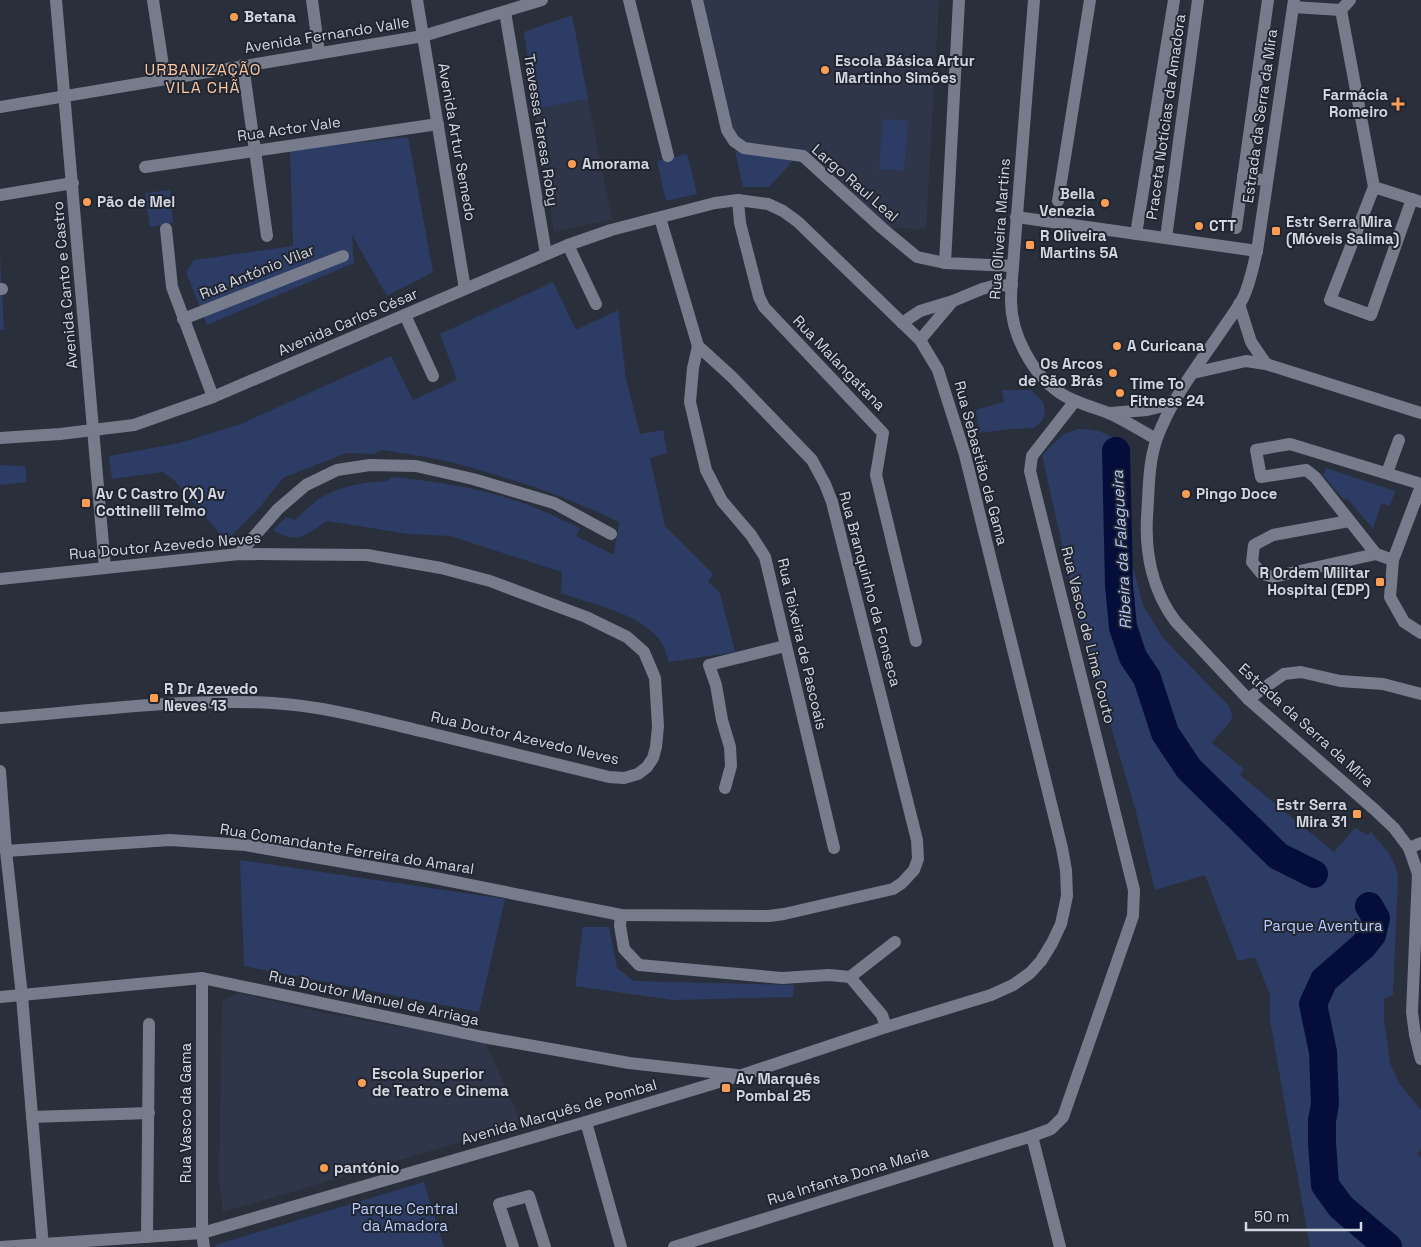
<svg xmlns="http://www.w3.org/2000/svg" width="1421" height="1247" viewBox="0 0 1421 1247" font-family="'Space Grotesk',sans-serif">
<rect width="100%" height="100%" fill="#2a2f3c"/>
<g fill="#2f3649">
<path d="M697,0H939L926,229L882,228L803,156L734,141Z"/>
<path d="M588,99L612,219L554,232L535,109Z"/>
<path d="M239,993L310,1010L393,1026L483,1037L522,1124L223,1212L219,1176L222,1002L226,998Z"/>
</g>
<g fill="#2d3c65">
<path d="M572,15L588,99L535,109L524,32Z"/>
<path d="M883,119L908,121L904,171L879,169Z"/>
<path d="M408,137L433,272L387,296L352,235L354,263L207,325L186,272L194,260L293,246L290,150Z"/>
<path d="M735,151L793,161L769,187H743Z"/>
<path d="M687,154L697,194L666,201L657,161Z"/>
<path d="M170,190L173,223L150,227L145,193Z"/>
<path d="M0,254L4,330H0Z"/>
<path d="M553,282L576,330L618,310L626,379L640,434L663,430L667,453L650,458L665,526L713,574L708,582L720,593L735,652L669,662C667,655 664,646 660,640C637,612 594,605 561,593L562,572L450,536L409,534L327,521C307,534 296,545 273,530L286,517L295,520C303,513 311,505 319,499C340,486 364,482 388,481L391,477C434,481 479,488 520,502C540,509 560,519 580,528L576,536L614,555L619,522C567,496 510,478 454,463C431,457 407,454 383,450L373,454L346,453L283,478L259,508L226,541L175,481L163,472L112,479L109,456L179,443L241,424L391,356L413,400L457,380L440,334Z"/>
<path d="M1002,390H1031L1043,402L1045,412L1042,421L1034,428L1010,429L979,433L976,410L1004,402Z"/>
<path d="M1078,429C1100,428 1121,437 1130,458V556L1143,605L1164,639L1229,706L1233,718L1212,743L1244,769L1240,775L1334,852L1355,828L1368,835L1371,832C1383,846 1396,858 1398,878L1393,995L1384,999V1019L1390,1063L1399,1083L1421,1110V1149L1417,1154L1421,1158V1247H1310L1270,1020V995L1255,957L1238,961L1205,875L1155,890L1135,808L1077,612L1042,455L1064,434Z"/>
<path d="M0,465L25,466L27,482L0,485Z"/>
<path d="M1326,468L1395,491L1390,506L1381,503L1373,529L1347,498L1344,500L1323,475Z"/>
<path d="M240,860L505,899L479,1012L244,966Z"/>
<path d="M583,927H609L617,968L634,981L794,985L793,997L673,1000L575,986Z"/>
<path d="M424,1182L444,1247H216L215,1245Z"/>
</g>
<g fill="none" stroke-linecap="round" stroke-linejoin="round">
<g stroke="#050e3a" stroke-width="28">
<path d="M1116,451L1119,586L1123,627L1133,657L1147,678L1165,733L1189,769L1278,856L1314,874"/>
<path d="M1369,906L1376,918L1372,935L1363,946L1324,980L1313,1004L1323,1052L1325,1104L1322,1121V1143L1325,1185L1341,1207L1388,1247"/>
</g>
<g stroke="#767c8b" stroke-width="12">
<path d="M56,0L105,568"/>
<path d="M153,0L165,79"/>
<path d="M312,0L319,52"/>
<path d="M417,0L465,289"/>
<path d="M629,0L668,156"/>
<path d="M697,0L727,130L734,141L744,148L803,156L882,228L917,257L945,263"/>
<path d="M959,0L945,263L1013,266"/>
<path d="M1034,0L1013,266C1012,278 1011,289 1011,301C1011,334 1032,374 1060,393C1073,402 1090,406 1106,412C1123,419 1140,430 1156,439"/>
<path d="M1293,7L1341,10"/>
<path d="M1341,10L1374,187L1421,202"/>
<path d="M1341,10L1350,0"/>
<path d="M505,12L546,254"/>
<path d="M243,65L267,236"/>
<path d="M0,107L423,36L542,0"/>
<path d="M145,167L438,124"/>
<path d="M1243,176L1267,181"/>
<path d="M1374,187L1330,300L1371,315L1412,199"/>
<path d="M0,195L73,183"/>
<path d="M738,200L740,223L759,297L764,307L883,433L876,475L916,641"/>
<path d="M1058,201L1090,0"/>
<path d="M1016,217L1257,251"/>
<path d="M1236,228L1268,0"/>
<path d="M166,229L172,287L213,397"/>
<path d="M1136,234L1174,0"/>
<path d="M1166,238L1198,0"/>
<path d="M568,245L596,304"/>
<path d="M0,289H2"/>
<path d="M1239,304L1251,342L1266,364"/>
<path d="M405,315L433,376"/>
<path d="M183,319L343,256"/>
<path d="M902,323L920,311L953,301L982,289L993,286L1012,285"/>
<path d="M920,340L952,302"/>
<path d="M698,346L693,368L690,402L706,470L722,501L751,535L765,557L834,848"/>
<path d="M1193,373L1246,361L1266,364L1421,413"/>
<path d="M1110,413L1147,410L1172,404"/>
<path d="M0,438L60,434L134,425L213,397L568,245L611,230L715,203L738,200L768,204L783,211L798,222L920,340L938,370L965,455L1062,848L1066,870L1067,896L1061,924L1052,943L1041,961L1030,973L1013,985L991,995L886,1027L742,1075L586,1122L202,1233L0,1247"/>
<path d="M1387,473L1399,440"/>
<path d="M1421,486L1393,560L1390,597L1404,622L1421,633"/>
<path d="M1349,521L1273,535L1254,545L1252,562L1261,573L1273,577L1376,554"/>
<path d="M239,554L278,509L306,485L337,470L370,465L416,466L473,479L554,503L611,534"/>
<path d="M1393,560L1376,554L1315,477L1306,470L1261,477L1256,450L1290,444L1421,484"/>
<path d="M0,579L239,554L367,555L441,568L490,581L586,617L627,637L644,652L655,678L658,726L656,747L653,758L647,767L638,774L624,778L609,777C548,762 486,747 425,732C375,720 324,706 272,703C182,698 90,711 0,718"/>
<path d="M1248,699L1284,674L1301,672L1340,681L1383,684L1421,694"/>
<path d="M0,771L6,851L22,996L43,1247"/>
<path d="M725,788L731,766L730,747L722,720L716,685L709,665L785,646"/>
<path d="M1409,848L1421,843"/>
<path d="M6,851L170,840L245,845L430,877L621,915L769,916L784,914L893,889L902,883L914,870L918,859L917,840L832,502L825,484L812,460L732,377L698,346L660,218"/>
<path d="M621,915L620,926L624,949L639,965L782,978L829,975L850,977L882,1015L886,1027"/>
<path d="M850,977L895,942"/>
<path d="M202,978V1233L204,1247"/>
<path d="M0,997L202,978L483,1037L629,1063L737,1075"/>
<path d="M32,1117L149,1113"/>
<path d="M586,1122L621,1247"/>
<path d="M147,1237L149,1024"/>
<path d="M513,1247L499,1204L529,1196L545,1247"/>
<path d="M674,1247L1032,1136"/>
<path d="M1060,1247L1032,1136L1051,1129L1063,1117L1133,916L1134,890L1030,471L1032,456L1075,401"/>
</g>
<path stroke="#767c8b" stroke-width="12" d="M1294,0L1257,251C1253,266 1250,284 1243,298C1238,308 1230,318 1224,327C1200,363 1172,397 1157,438C1148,463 1149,491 1147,517C1145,554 1153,592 1176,622L1248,699L1375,810L1394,828L1409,848L1418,874L1412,1012L1415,1035L1421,1059"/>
</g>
<g fill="#fb9e51" stroke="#202531" stroke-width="2">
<circle cx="234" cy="17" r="5"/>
<circle cx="825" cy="70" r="5"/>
<path d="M1395.5 96.5h5v5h5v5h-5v5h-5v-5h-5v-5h5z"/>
<circle cx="572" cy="164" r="5"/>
<circle cx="87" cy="202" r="5"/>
<circle cx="1105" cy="203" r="5"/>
<circle cx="1199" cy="226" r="5"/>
<rect x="1271" y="226" width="10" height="10" rx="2.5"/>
<rect x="1025" y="240" width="10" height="10" rx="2.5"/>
<circle cx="1117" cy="346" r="5"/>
<circle cx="1113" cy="373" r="5"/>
<circle cx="1120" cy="393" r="5"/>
<circle cx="1186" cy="494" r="5"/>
<rect x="81" y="498" width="10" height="10" rx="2.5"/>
<rect x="1375" y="577" width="10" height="10" rx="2.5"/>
<rect x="149" y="693" width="10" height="10" rx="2.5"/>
<rect x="1352" y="809" width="10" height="10" rx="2.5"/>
<circle cx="362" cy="1083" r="5"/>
<rect x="721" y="1083" width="10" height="10" rx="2.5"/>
<circle cx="324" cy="1168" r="5"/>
</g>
<g text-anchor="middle" stroke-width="4" stroke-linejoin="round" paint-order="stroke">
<g font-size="15" font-weight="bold" fill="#d2d6de" stroke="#202531" text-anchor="start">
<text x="244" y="22">Betana</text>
<text x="835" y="66">Escola Básica Artur<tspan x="835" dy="17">Martinho Simões</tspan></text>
<text x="1388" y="100" text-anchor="end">Farmácia<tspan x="1388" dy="17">Romeiro</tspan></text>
<text x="582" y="169">Amorama</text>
<text x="1095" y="199" text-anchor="end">Bella<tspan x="1095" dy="17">Venezia</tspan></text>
<text x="97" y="207">Pão de Mel</text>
<text x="1286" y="227">Estr Serra Mira<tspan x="1286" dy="17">(Móveis Salima)</tspan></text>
<text x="1209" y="231">CTT</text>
<text x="1040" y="241">R Oliveira<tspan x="1040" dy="17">Martins 5A</tspan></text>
<text x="1127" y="351">A Curicana</text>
<text x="1103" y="369" text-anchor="end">Os Arcos<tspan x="1103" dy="17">de São Brás</tspan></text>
<text x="1130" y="389">Time To<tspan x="1130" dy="17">Fitness 24</tspan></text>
<text x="96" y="499">Av C Castro (X) Av<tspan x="96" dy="17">Cottinelli Telmo</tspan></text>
<text x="1196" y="499">Pingo Doce</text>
<text x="1370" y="578" text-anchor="end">R Ordem Militar<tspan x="1370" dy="17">Hospital (EDP)</tspan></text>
<text x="164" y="694">R Dr Azevedo<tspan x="164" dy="17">Neves 13</tspan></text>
<text x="1347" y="810" text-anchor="end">Estr Serra<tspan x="1347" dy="17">Mira 31</tspan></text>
<text x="372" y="1079">Escola Superior<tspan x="372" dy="17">de Teatro e Cinema</tspan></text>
<text x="736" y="1084">Av Marquês<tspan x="736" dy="17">Pombal 25</tspan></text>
<text x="334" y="1173">pantónio</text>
</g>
<g font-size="15" fill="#d2d6de" stroke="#202531">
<text transform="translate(327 35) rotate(-9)" y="5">Avenida Fernando Valle</text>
<text transform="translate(1260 116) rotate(-82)" y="5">Estrada da Serra da Mira</text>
<text transform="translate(1166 117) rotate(-82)" y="5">Praceta Notícias da Amadora</text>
<text transform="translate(289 129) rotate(-8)" y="5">Rua Actor Vale</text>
<text transform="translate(541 130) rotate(81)" y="5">Travessa Teresa Roby</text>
<text transform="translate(457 142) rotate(80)" y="5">Avenida Artur Semedo</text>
<text transform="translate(855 183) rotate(41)" y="5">Largo Raul Leal</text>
<text transform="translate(1000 229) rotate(-86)" y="5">Rua Oliveira Martins</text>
<text transform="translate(257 272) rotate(-22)" y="5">Rua António Vilar</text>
<text transform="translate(65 285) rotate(-95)" y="5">Avenida Canto e Castro</text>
<text transform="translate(348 322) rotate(-23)" y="5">Avenida Carlos César</text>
<text transform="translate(839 363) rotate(46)" y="5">Rua Malangatana</text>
<text transform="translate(981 463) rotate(75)" y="5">Rua Sebastião da Gama</text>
<text transform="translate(165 546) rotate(-5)" y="5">Rua Doutor Azevedo Neves</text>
<text transform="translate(870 589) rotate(75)" y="5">Rua Branquinho da Fonseca</text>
<text transform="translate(1088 635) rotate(76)" y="5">Rua Vasco de Lima Couto</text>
<text transform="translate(802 644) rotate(77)" y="5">Rua Teixeira de Pascoais</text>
<text transform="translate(1306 725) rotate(42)" y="5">Estrada da Serra da Mira</text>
<text transform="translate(525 738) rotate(13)" y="5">Rua Doutor Azevedo Neves</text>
<text transform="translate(347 849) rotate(9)" y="5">Rua Comandante Ferreira do Amaral</text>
<text transform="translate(374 998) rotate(12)" y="5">Rua Doutor Manuel de Arriaga</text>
<text transform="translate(559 1112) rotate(-16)" y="5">Avenida Marquês de Pombal</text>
<text transform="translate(186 1113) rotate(-90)" y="5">Rua Vasco da Gama</text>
<text transform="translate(848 1176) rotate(-17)" y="5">Rua Infanta Dona Maria</text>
</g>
<g font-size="15" fill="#bacdfc" stroke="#202531">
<text x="1323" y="931">Parque Aventura</text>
<text x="405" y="1214">Parque Central<tspan x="405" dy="17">da Amadora</tspan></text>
</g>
<g font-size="16" letter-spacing="1" fill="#fbc69e" stroke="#202531">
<text x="203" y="75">URBANIZAÇÃO<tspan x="203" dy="18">VILA CHÃ</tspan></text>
</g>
<g font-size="16" font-style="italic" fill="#b3c6f5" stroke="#202531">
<text transform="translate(1121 550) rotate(-93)" y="6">Ribeira da Falagueira</text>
</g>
</g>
<path d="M1246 1222v8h115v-8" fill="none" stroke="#d2d6de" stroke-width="2.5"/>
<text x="1254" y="1222" font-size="15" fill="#d2d6de" stroke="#202531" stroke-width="4" paint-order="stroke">50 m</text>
</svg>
